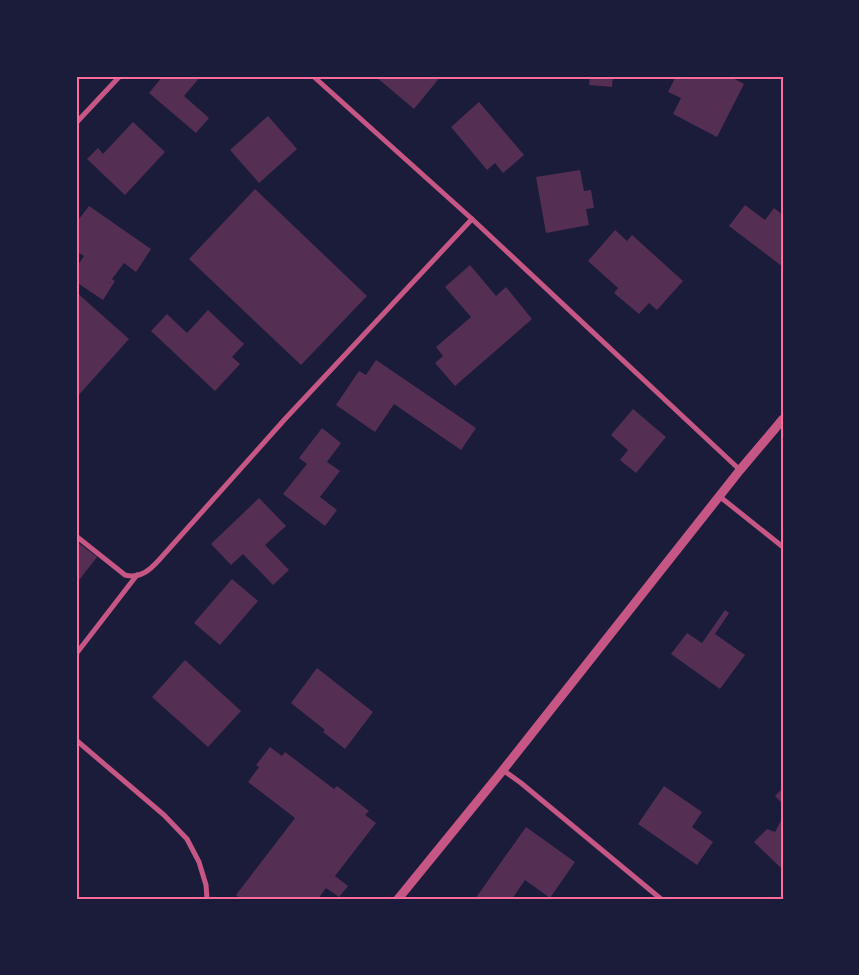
<svg xmlns="http://www.w3.org/2000/svg" width="859" height="975" viewBox="0 0 859 975" font-family="Poppins,sans-serif">
<rect width="100%" height="100%" fill="#1b1b3a"/>
<g fill="#542f53">
<path d="M163,76H201L184,96L209,118L196,133L149,93Z"/>
<path d="M375,76H441L414,109Z"/>
<path d="M590,76H613L612,87L589,85Z"/>
<path d="M676,76H729L744,84L717,137L673,114L681,98L668,92Z"/>
<path d="M479,102L524,155L503,173L495,163L487,170L451,127Z"/>
<path d="M268,116L297,149L259,183L230,150Z"/>
<path d="M133,122L165,152L125,195L87,159L98,148L103,154Z"/>
<path d="M580,170L584,191L591,190L594,208L586,209L589,225L546,233L536,177Z"/>
<path d="M255,189L367,296L301,365L189,259Z"/>
<path d="M745,205L765,220L774,208L783,215V267L729,226Z"/>
<path d="M89,206L151,249L136,272L124,263L112,279L115,281L103,300L76,282V268L84,256L76,251V223Z"/>
<path d="M615,230L627,241L632,235L683,281L657,310L649,303L639,314L614,293L618,288L588,261Z"/>
<path d="M470,265L496,296L506,287L532,319L455,386L435,363L443,356L436,347L471,317L445,287Z"/>
<path d="M76,292L129,339L76,398Z"/>
<path d="M208,310L244,344L232,357L240,364L215,391L151,331L167,314L187,333Z"/>
<path d="M376,360L476,428L461,450L394,404L375,432L336,405L359,371L366,375Z"/>
<path d="M633,409L666,437L636,473L620,460L628,450L611,435Z"/>
<path d="M322,428L341,443L327,462L340,471L320,497L337,510L325,526L283,494L307,464L299,458Z"/>
<path d="M259,498L286,526L265,545L289,570L273,585L243,554L231,565L211,544Z"/>
<path d="M76,541L97,557L76,584Z"/>
<path d="M232,579L258,601L220,645L194,623Z"/>
<path d="M725,610L729,613L715,634L745,655L720,689L671,654L687,633L702,643Z"/>
<path d="M185,660L241,711L208,747L152,697Z"/>
<path d="M317,668L373,712L345,749L323,732L325,730L291,703Z"/>
<path d="M270,747L282,756L285,752L334,789L337,786L369,811L365,815L376,823L335,876L348,886L339,897L326,888L318,899H241L236,895L295,818L248,782L259,767L256,765Z"/>
<path d="M664,786L702,812L692,827L713,842L697,865L638,824Z"/>
<path d="M783,788V804L775,796Z"/>
<path d="M783,817V866L781,868L754,842L767,829L775,832Z"/>
<path d="M526,827L575,862L550,898L525,880L512,899H475Z"/>
</g>
<g fill="none" stroke-linecap="round" stroke-linejoin="round">
<g stroke="#c65784" stroke-width="5">
<path d="M313,76L472,219L740,470"/>
<path d="M76,123L120,76"/>
<path d="M719,496L783,547"/>
<path d="M76,536L125,575C140,579 150,570 159,560L285,419L472,219"/>
<path d="M76,654L137,575"/>
<path d="M76,740L164,815L187,839L199,862L206,885L207,899"/>
<path d="M503,770L521,783L661,899"/>
</g>
<path stroke="#c65784" stroke-width="9" d="M398,899L503,770L740,470L783,419"/>
</g>
<rect width="859" height="975" fill="none" stroke="#1b1b3a" stroke-width="155"/>
<rect x="78" y="78" width="704" height="820" fill="none" stroke="#ff6b9d" stroke-width="2"/>
</svg>
